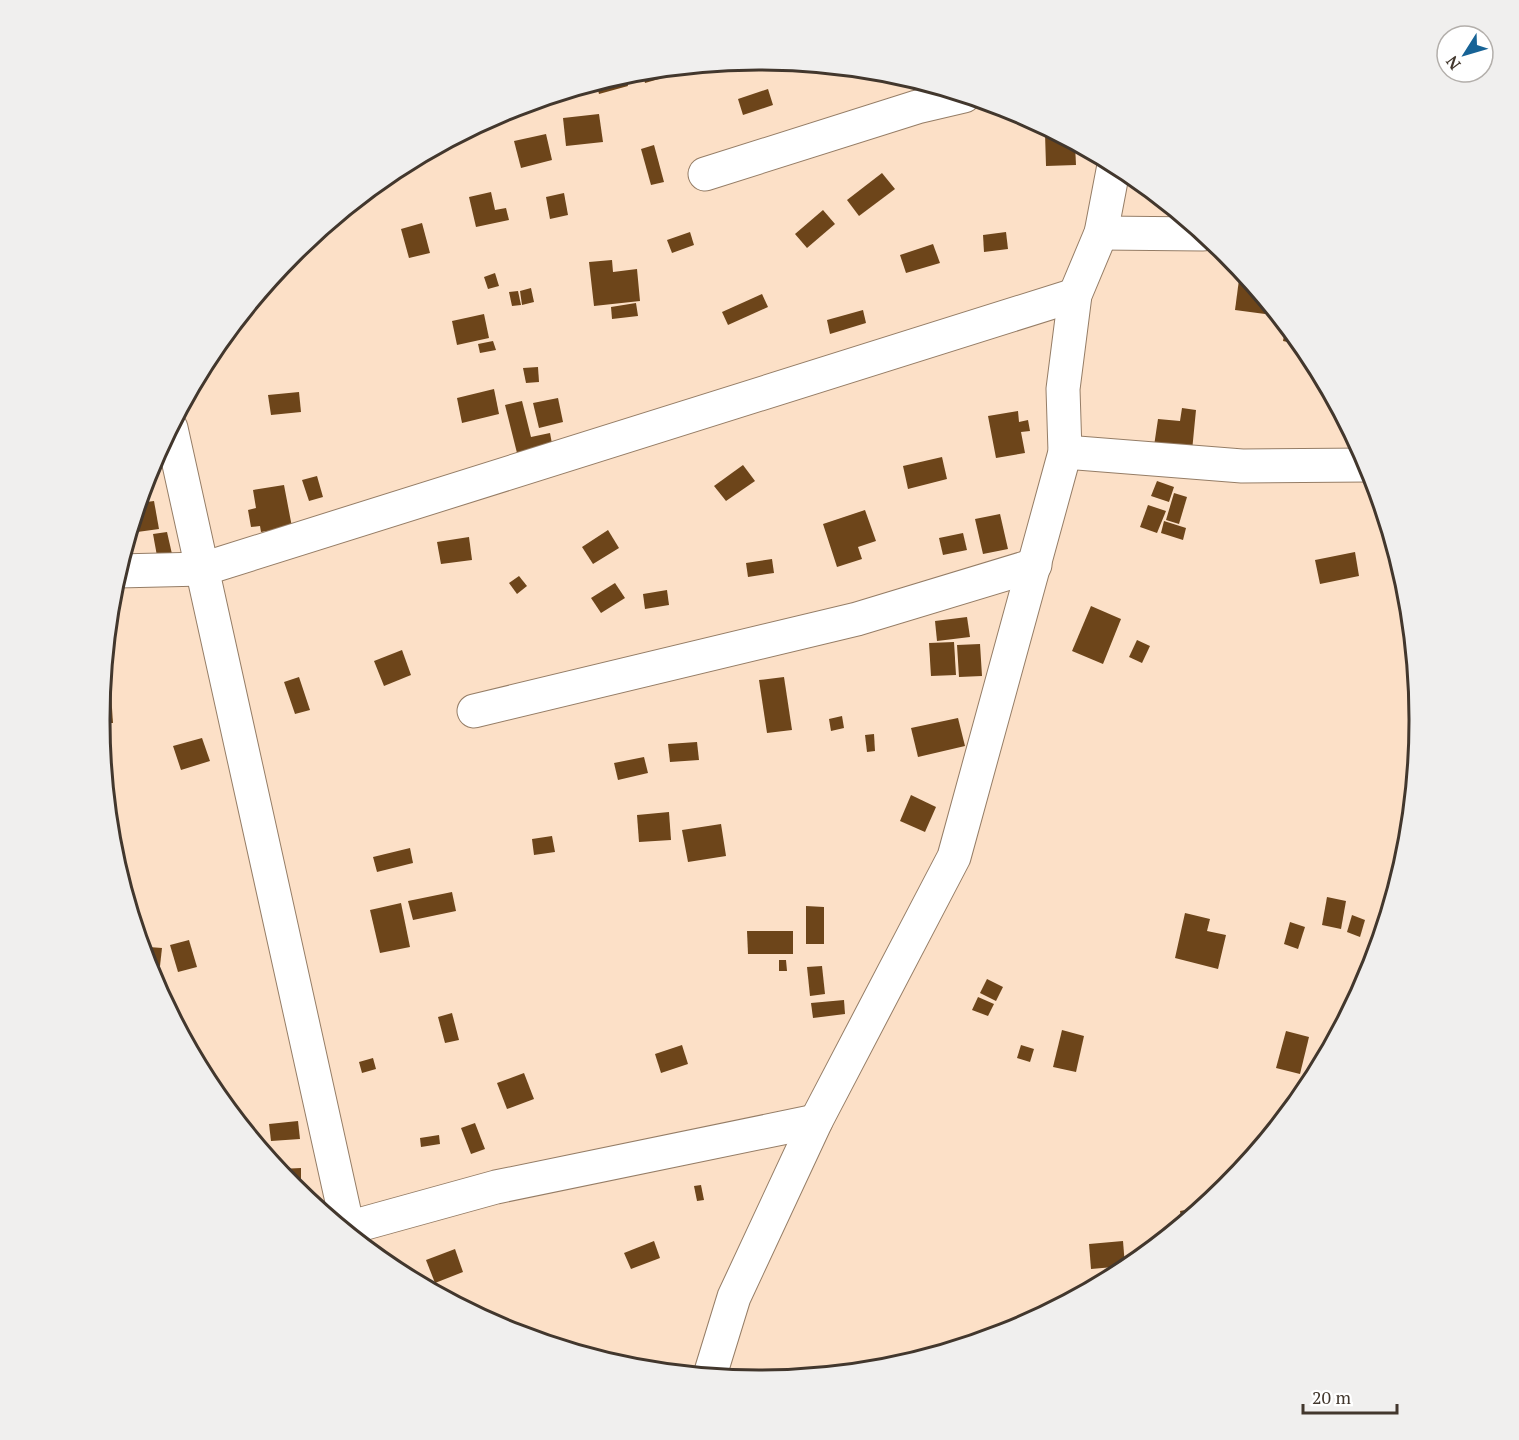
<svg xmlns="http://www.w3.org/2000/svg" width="1519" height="1440" viewBox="0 0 1519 1440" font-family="'PT Serif',serif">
<rect width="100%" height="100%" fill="#fce0c7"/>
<g fill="#6d451a">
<path d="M688,68L664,77L662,70L688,67Z"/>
<path d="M656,70L659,79L645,83L642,72Z"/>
<path d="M625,74L628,86L599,94L596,83Z"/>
<path d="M768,89L773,105L743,115L738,99Z"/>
<path d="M599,114L603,142L566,146L563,118Z"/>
<path d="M1056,133L1075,144L1076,165L1046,166L1045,134Z"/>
<path d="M546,134L552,160L521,168L514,141Z"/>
<path d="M654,145L664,182L651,185L641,149Z"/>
<path d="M882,173L895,189L859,216L847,200Z"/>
<path d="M491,192L495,210L506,208L509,220L476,227L469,197Z"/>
<path d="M564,193L568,215L550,219L546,197Z"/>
<path d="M823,210L835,224L807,248L795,234Z"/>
<path d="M422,223L430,253L409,258L401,229Z"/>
<path d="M690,232L694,245L672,253L667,240Z"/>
<path d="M1006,232L1008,249L984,252L983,235Z"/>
<path d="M933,244L940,263L906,273L900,255Z"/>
<path d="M612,260L613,272L637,269L640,301L594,306L589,262Z"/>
<path d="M1240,272L1267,303L1265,314L1235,310Z"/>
<path d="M495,273L499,286L488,289L484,277Z"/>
<path d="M531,288L534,302L522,305L520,291Z"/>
<path d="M518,291L521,305L512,306L509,292Z"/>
<path d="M762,294L768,307L728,325L722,312Z"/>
<path d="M636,303L638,316L612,319L611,307Z"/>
<path d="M863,310L866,323L830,334L827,320Z"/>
<path d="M484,314L489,338L457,345L452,321Z"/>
<path d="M1286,326L1301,345L1283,341Z"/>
<path d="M493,341L496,350L480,353L478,344Z"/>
<path d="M538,367L539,382L526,383L523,368Z"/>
<path d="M494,389L499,414L462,423L457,398Z"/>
<path d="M299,392L301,412L271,415L268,395Z"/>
<path d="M558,398L563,422L539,428L533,403Z"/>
<path d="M522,401L531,437L550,433L553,449L518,457L505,405Z"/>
<path d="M1182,408L1196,410L1192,451L1154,446L1158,419L1180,421Z"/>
<path d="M1018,411L1019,422L1028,420L1030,431L1021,432L1025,453L996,458L988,416Z"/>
<path d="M942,457L947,479L908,489L903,466Z"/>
<path d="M743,465L755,481L726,501L714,486Z"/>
<path d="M317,476L323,497L309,501L302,480Z"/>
<path d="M147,477H150L151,493H142Z"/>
<path d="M1157,481L1174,487L1169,502L1151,496Z"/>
<path d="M284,485L292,527L261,532L260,526L251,527L248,510L256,508L253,490Z"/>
<path d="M1174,493L1187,497L1179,524L1166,520Z"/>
<path d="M154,501L159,529L130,533L139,503Z"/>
<path d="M1148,505L1166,511L1157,533L1140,527Z"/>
<path d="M865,510L876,541L858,547L862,559L837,567L823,524Z"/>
<path d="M1000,514L1008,549L983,554L975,519Z"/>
<path d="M1164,521L1186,528L1183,540L1161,533Z"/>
<path d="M608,530L619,548L593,564L582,547Z"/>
<path d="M167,532L172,554L157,556L153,534Z"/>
<path d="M963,533L967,550L943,555L939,538Z"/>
<path d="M469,537L472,560L441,564L437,542Z"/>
<path d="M1355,552L1359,576L1320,584L1315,560Z"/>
<path d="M772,559L774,573L748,577L746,563Z"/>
<path d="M519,576L527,586L517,594L509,583Z"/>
<path d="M615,583L625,598L601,613L591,598Z"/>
<path d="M667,590L669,605L645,609L643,594Z"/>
<path d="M1091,606L1121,619L1103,664L1072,651Z"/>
<path d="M967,617L970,637L937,641L935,621Z"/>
<path d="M1137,640L1150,646L1142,663L1129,657Z"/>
<path d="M954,642L956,675L931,676L929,643Z"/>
<path d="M980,644L982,676L959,677L957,645Z"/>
<path d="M402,650L411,675L384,686L374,661Z"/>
<path d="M299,677L310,710L295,714L284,682Z"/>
<path d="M784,677L792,730L767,733L759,680Z"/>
<path d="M111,694L113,723H100L102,695Z"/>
<path d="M842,716L844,728L831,731L829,719Z"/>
<path d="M958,718L965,746L918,757L911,728Z"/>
<path d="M874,734L875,751L867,752L865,735Z"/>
<path d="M202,738L210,761L181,770L173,746Z"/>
<path d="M697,742L699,760L670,762L668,744Z"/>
<path d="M644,757L648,773L618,780L614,763Z"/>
<path d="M911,795L936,807L925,832L900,821Z"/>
<path d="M669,812L671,840L639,842L637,815Z"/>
<path d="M721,824L726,856L688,862L682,830Z"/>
<path d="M552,836L555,852L534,855L532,839Z"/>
<path d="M410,848L413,863L377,872L373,857Z"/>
<path d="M452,892L456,911L413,920L408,901Z"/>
<path d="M1327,897L1346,901L1341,929L1322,925Z"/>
<path d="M401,903L410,947L380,953L370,910Z"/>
<path d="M806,906L824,907V944H806Z"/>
<path d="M1185,913L1210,919L1207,931L1226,935L1218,969L1175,958Z"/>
<path d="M1352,915L1365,920L1360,937L1347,932Z"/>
<path d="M1290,922L1305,927L1298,949L1284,944Z"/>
<path d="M747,931H793V954H748Z"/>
<path d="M189,940L197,967L178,972L170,945Z"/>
<path d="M149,947L162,948L160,966L149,965Z"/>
<path d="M779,960H786L787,971H779Z"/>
<path d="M822,966L825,994L810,996L807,967Z"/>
<path d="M987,979L1003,987L996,1001L980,993Z"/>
<path d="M978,997L994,1004L988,1016L972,1010Z"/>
<path d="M844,1000L845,1014L813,1018L811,1003Z"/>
<path d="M452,1013L459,1040L445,1043L438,1017Z"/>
<path d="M1062,1030L1084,1036L1076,1072L1053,1067Z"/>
<path d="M1286,1031L1309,1037L1300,1074L1276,1068Z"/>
<path d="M682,1045L688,1064L661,1073L655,1054Z"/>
<path d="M1021,1045L1034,1049L1030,1062L1017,1058Z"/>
<path d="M373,1058L376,1069L362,1073L359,1062Z"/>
<path d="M524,1073L534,1099L507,1109L497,1083Z"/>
<path d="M298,1121L300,1139L271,1141L269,1124Z"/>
<path d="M475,1123L485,1149L471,1154L461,1128Z"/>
<path d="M439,1135L440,1144L421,1147L420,1138Z"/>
<path d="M301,1168V1182L290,1183L280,1171V1169Z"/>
<path d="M701,1185L704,1200L697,1201L694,1186Z"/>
<path d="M1201,1207L1193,1214L1182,1223L1180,1211Z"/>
<path d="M654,1241L660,1258L631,1269L624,1253Z"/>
<path d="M1123,1241L1125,1266L1091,1269L1089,1244Z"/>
<path d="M455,1249L463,1272L435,1283L426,1260Z"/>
</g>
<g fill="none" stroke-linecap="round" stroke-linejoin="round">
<g stroke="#957d66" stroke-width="35">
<g id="minor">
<path d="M705,174L917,107L964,96"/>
<path d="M1101,233L1203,234"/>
<path d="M171,428L349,1233"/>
<path d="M1065,452L1242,466L1368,465"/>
<path d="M118,571L203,569L1075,295"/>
<path d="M474,711L857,619L1035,565"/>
<path d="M344,1229L496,1187L816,1121"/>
<path d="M710,1375L734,1297L816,1121L954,857L1065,452L1063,389L1075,295L1101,233L1114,165"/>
</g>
</g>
<use href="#minor" stroke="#fff" stroke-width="33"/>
</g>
<path d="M0 0H1519V1440H0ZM759 70H760A649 649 0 0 1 1409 719V721A649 649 0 0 1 760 1370H759A649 649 0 0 1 110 721V719A649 649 0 0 1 759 70Z" fill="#f0efee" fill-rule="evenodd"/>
<path fill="none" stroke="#42372d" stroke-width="3" d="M759 70H760A649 649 0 0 1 1409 719V721A649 649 0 0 1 760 1370H759A649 649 0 0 1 110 721V719A649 649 0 0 1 759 70Z"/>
<g transform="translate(1465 54) rotate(233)"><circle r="28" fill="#ffffff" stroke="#b3afab" stroke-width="1.5"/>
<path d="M0-4.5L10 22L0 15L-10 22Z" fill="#176396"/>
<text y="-9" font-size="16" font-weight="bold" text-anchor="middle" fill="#42372d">N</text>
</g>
<path d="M1303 1404v9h94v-9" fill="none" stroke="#42372d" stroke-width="3"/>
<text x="1312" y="1404" font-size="18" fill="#42372d" stroke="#ffffff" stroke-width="4.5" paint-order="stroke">20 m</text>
</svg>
